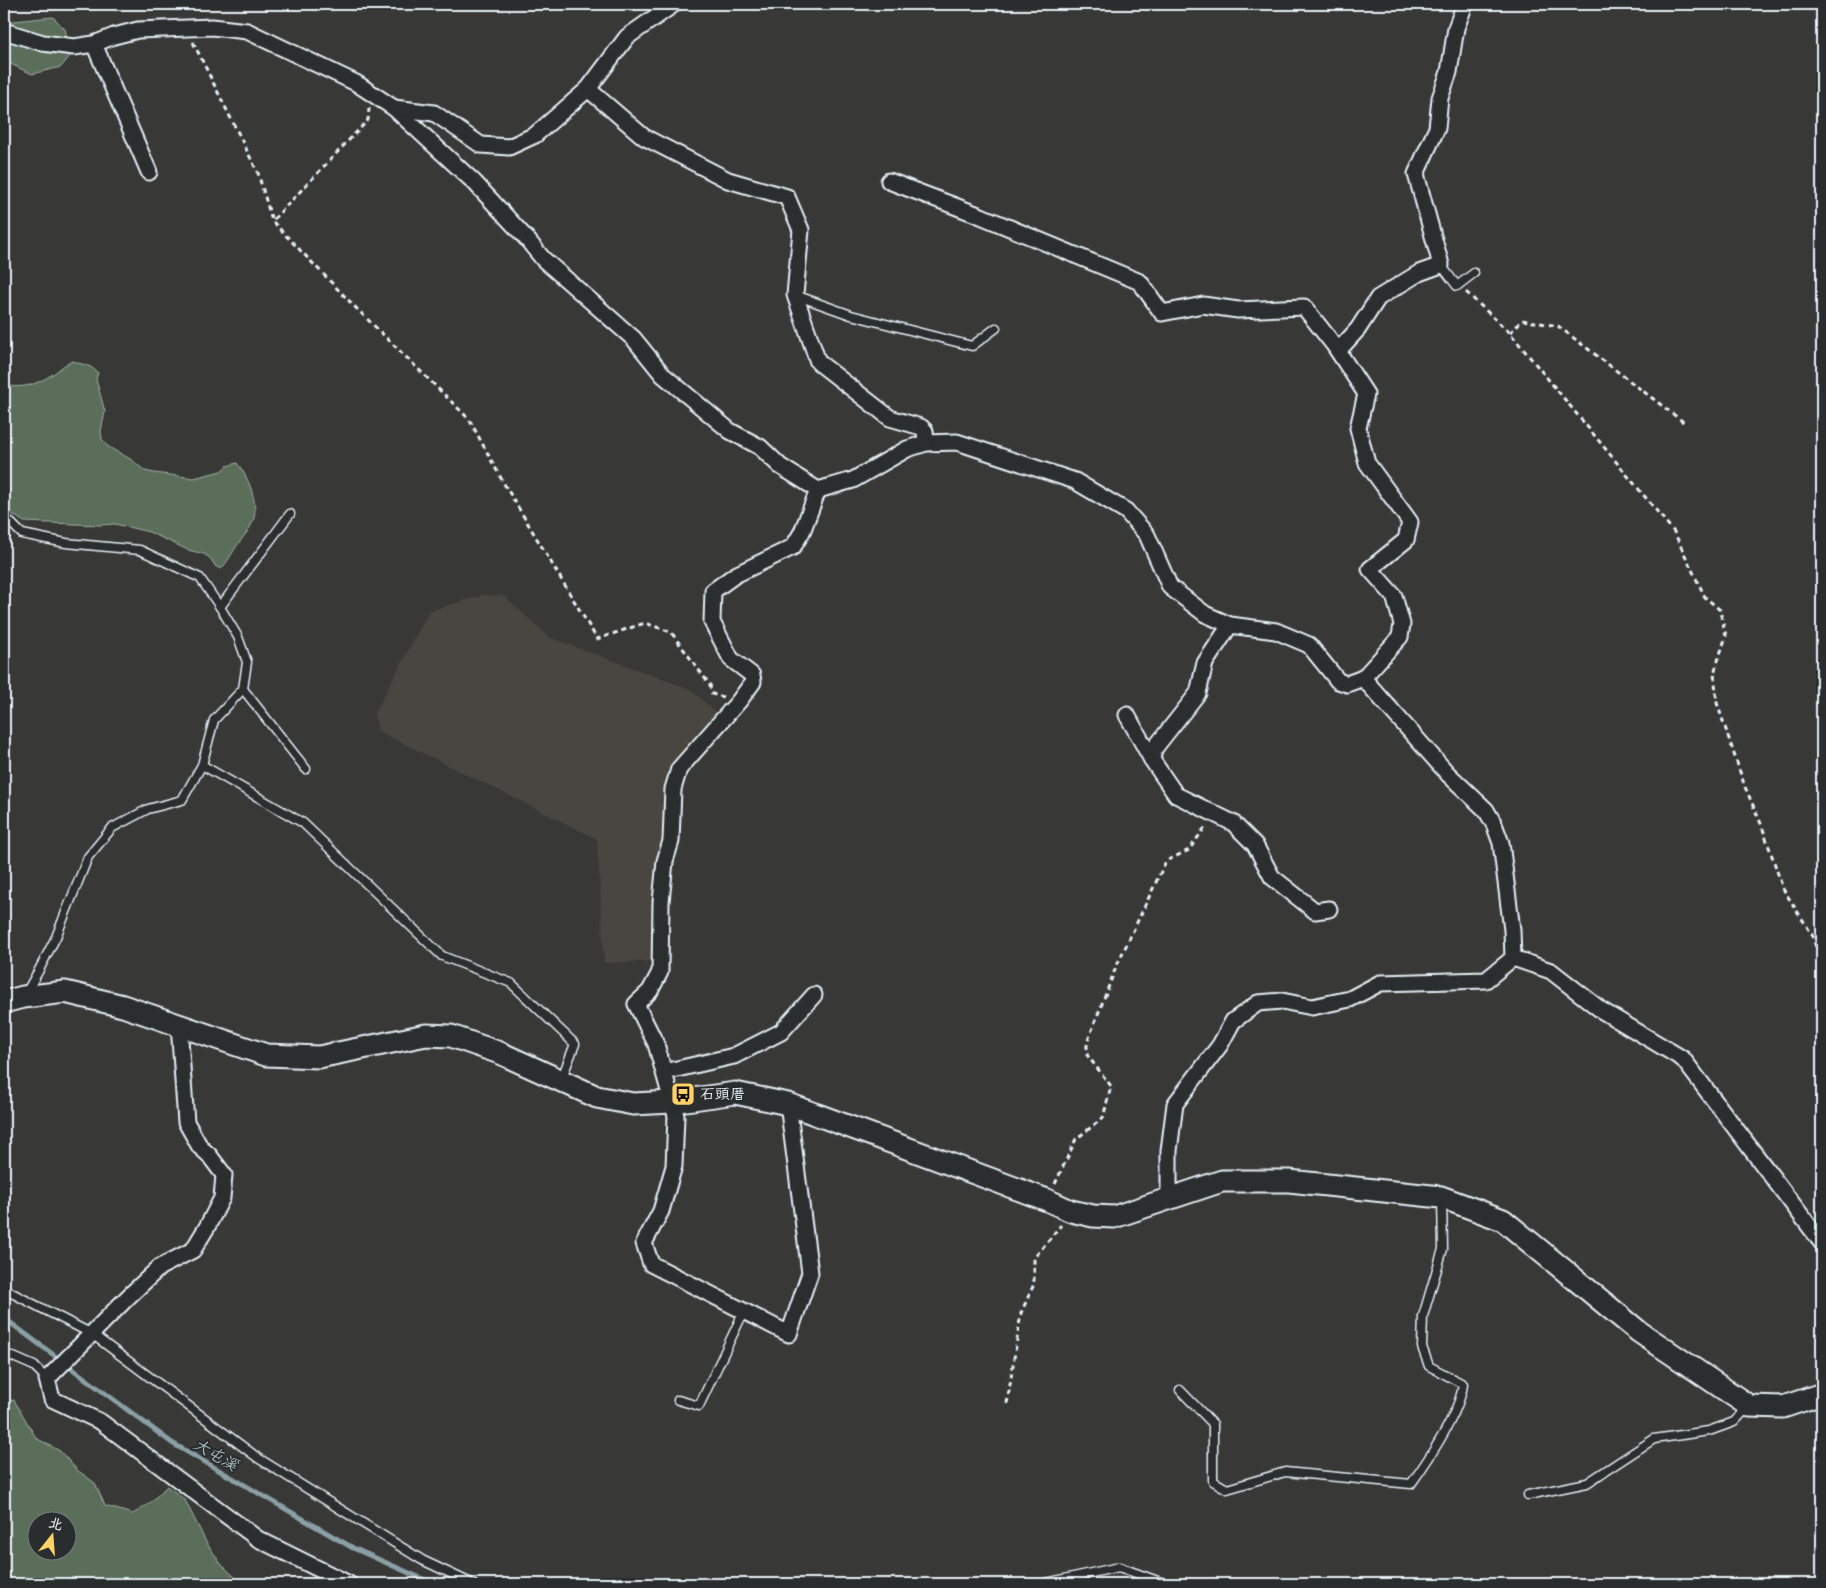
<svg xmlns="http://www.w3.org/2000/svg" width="1826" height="1588" viewBox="0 0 1826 1588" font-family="'Patrick Hand','LXGW WenKai TC',sans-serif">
<rect width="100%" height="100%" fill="#383836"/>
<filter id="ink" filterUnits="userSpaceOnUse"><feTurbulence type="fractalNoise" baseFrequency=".02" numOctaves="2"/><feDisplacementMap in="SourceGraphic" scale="10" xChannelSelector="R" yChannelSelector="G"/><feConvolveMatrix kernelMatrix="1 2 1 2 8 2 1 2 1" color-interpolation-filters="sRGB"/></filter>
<g filter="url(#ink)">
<path fill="#48453f" d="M483,595L504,596L549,637L690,689L718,714L675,781L665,801L658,961L604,963L597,839L378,731L374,714L429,611Z"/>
<g fill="#5a6e5a" stroke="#a1b0a9" fill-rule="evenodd">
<path d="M53,17L65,29L71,55L61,67L32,74L4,61V22Z"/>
<path d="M73,361L91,367L98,373L96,379L105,412L101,431L102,439L107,446L132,460L145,471L154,473L194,478L221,471L227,466L237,463C248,476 258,501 254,518C251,529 242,538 236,547C231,555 227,563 221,569L215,566L211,559L204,554L188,550L149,532L115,524L99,525L24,522L12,514L4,505V385C23,389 36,385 53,374C60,369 64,364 73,361Z"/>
<path d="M14,1400L36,1438L60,1451L77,1470L95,1483L105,1506L133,1514L150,1503L167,1486L185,1500L206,1542L221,1564L242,1584H4V1402ZM38,1520H68V1550H38Z"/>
</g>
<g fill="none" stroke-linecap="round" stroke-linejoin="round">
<path stroke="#8aa0a6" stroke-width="5" d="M4,1318L172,1443L353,1548L434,1584"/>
<g stroke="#e8f1f8" stroke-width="11">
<g id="lane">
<path d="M1441,265L1457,286L1474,273"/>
<path d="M795,295L851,315L972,346L996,328"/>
<path d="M4,516L22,534L66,543L140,550L200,578L220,607L238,637L247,662L243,689L214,720L202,765L182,800L148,809L112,828L88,857L56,937L39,970L26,993"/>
<path d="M220,607L290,514"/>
<path d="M243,689L306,769"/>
<path d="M202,765L303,823L442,956L511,983L575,1044L561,1080"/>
<path d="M4,1289L92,1334L258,1458L422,1560L473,1584"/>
<path d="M4,1353L34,1366L47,1379"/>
<path d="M1180,1390L1213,1424V1481L1227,1489L1285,1472L1411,1484C1428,1460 1460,1413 1463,1384L1429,1366L1422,1347L1423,1316L1443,1249L1442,1199"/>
<path d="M678,1400L699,1406L744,1311"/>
<path d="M1528,1495L1587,1483L1654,1439L1709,1431L1734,1422L1748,1407"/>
<path d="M1041,1584L1119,1567L1166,1584"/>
</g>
</g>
<g stroke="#e8f1f8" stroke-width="19">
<g id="street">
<path d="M4,31L43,43L74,47L94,44L114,36L138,30L212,27L247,31L356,83L394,108L475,183L526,238L543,259L634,339L663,375L730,431L760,447L780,466L818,490L853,480L907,449L926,443L957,442L1075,481L1126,511L1147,535L1170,587L1205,614L1230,625L1276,631L1309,645L1338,681L1347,684L1363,678L1448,774L1486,810L1494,824L1501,843L1512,930L1513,958"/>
<path d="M94,44L149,172"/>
<path d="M588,89L644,137L728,180L787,197L801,230L795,295L818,362L890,418L921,427L925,431L926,443"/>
<path d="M394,108L434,113L481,145L509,147L535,135L588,89L627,37L674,4"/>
<path d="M889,181L981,216L1140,282L1162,313L1203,305L1238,310L1304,307L1334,345L1366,394L1358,428L1367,463L1410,522L1406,540L1370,569L1394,596L1402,624L1400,637L1363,678"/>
<path d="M1338,351L1358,329L1378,298L1419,273L1441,265L1416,174L1437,128L1440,98L1449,72L1456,28L1465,4"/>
<path d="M1230,625L1205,663L1198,693L1154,749L1152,760L1176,795L1233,823L1255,845L1272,877L1315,911L1329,909"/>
<path d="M1127,715L1152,760"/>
<path d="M179,1025L186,1122L200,1147L209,1155L224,1175L222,1198L207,1227L193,1250L160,1267L129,1296L47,1379L52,1399L101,1422L258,1539L349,1584"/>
<path d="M664,1072L734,1056L781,1032L814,995"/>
<path d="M788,1104L810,1273L789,1334L651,1264L644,1243L661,1211L674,1166L676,1116L656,1044L636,1004L650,991L660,972L661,902L665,861L671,841L673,789L679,769L739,701L753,682L752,675L731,659L712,622L713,591L735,575L793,547L802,532L818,490"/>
<path d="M1169,1199V1151L1175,1104L1220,1045L1233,1021L1258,1003L1282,1001L1312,1007L1350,999L1380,983L1486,980L1513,958L1551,971L1601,1010L1683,1059L1822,1243"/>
</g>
</g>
<g stroke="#e8f1f8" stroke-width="25">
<path id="secondary" d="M4,1002L23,997L65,992L123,1006L266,1055L319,1057L426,1035L451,1036L500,1053L597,1097L633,1104L672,1102L735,1093L788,1104L1047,1200L1071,1211L1093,1216L1114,1217L1222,1181H1289L1441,1197L1503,1220L1638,1331L1749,1406L1783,1407L1822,1394"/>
</g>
<g stroke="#e8f1f8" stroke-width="3" stroke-dasharray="5 4" stroke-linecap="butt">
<path d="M193,42L258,173L272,221"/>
<path d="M369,108L368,120L272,221L354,306L469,419L503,482L597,639L645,623L671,632L710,685L712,694L723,697"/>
<path d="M1466,292L1510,333L1674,532L1705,597L1720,610L1726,636L1714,673L1717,703L1745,787L1762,826L1783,889L1813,936L1822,971"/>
<path d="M1510,333L1522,320L1558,326L1686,424"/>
<path d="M1055,1184L1076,1139L1103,1118L1111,1086L1087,1055V1043L1116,967L1166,861L1189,850L1206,826"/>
<path d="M1007,1404L1021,1313L1034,1284V1258L1061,1225"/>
</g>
<use href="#lane" stroke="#2a2d2e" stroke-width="8"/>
<use href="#street" stroke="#2a2d2e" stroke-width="15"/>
<use href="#secondary" stroke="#2a2d2e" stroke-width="21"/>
</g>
</g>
<defs>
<g id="bus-square" transform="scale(1.25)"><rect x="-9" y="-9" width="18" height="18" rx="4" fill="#ffd166" stroke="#2a2d2e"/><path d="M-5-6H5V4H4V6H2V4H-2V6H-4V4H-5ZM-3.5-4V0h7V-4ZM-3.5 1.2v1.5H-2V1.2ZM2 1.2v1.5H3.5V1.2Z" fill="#111"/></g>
</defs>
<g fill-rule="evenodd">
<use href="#bus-square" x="683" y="1094"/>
</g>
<g text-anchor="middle" stroke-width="4" stroke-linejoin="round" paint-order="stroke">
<g font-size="15" fill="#e8f1f8" stroke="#2a2d2e" text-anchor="start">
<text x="700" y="1099">石頭厝</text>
</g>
<g font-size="16" font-style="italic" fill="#aabbc1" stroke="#2a2d2e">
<text transform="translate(216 1454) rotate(30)" y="6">大屯溪</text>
</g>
</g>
<rect width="1826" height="1588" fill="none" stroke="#2a2d2e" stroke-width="20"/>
<rect x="10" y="10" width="1806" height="1568" fill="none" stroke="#e8f1f8" stroke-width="2" filter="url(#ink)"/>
<g transform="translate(52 1536) rotate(17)"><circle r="24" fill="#2a2d2e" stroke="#767b7f"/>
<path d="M0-4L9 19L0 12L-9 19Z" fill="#ffd166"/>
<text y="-8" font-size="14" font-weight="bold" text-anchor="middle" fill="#e8f1f8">北</text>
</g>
</svg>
